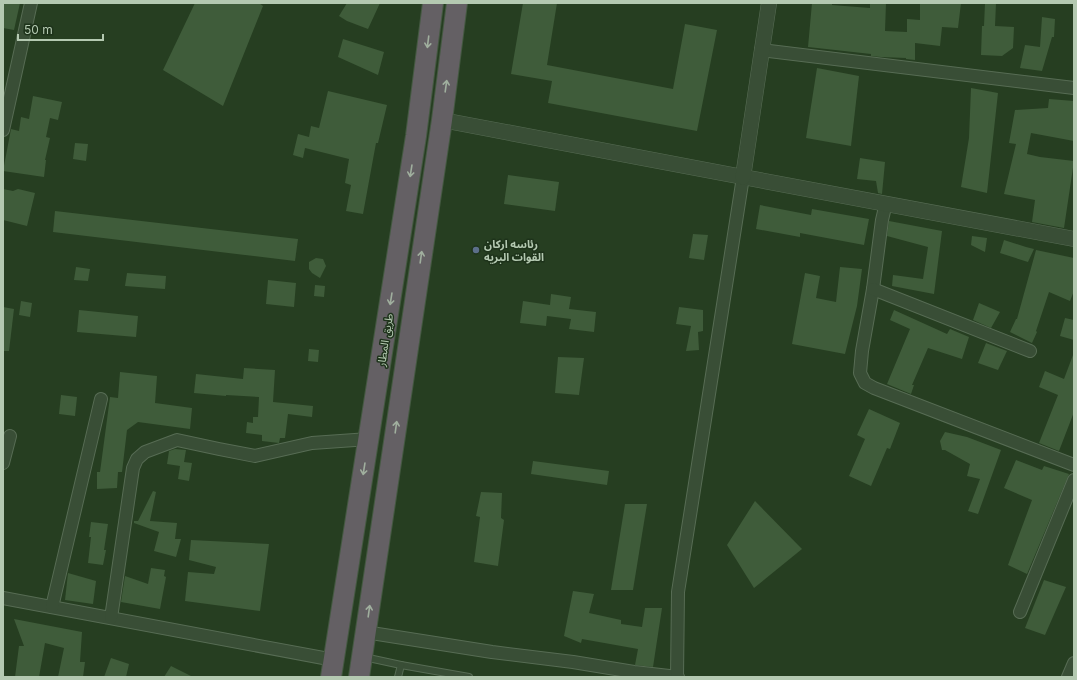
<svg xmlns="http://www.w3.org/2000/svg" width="1077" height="680" viewBox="0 0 1077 680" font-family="Inter,'Noto Sans Arabic',sans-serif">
<rect width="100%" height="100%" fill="#263e21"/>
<g fill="#3f5c3a">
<path d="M3,3H20L14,30L3,28Z"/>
<path d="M195,3H259L263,6L223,106L163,70Z"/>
<path d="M347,3H380L368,29L347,21L339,16Z"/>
<path d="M523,3H557L547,65L673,89L685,24L717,30L697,131L548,103L552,81L511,74Z"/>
<path d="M812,3H832V5L870,8V3H886L885,31L907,32V19L920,20V3H961L958,28L942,27L940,46L915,43V60L906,59V58L881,57L871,56V54L808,47Z"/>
<path d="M985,3H996L995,26L1014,27L1013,48L1002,56L981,55L982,26H984Z"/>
<path d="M1042,17L1055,19L1054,37H1052L1042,71L1020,68L1025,45L1040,47Z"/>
<path d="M343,39L384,52L378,75L338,57Z"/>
<path d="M817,68L859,76L851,146L806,138Z"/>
<path d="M971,88L998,93L987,193L961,187L969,138Z"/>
<path d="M328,91L387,105L378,143H376L363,214L346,211L351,185L345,183L349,159L305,148L303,158L293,155L298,134L309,137L311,126L319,128Z"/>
<path d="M33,96L62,102L58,120L50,118L46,137L50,138L45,160H46L44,177L3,171L11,129L19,131L21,117L29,119Z"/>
<path d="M1049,99L1074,101V141L1031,133L1027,154L1040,157L1074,161L1064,228L1032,222L1035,200L1004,194L1016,144L1009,143L1015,110L1048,108Z"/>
<path d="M75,143L88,144L86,161L73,159Z"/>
<path d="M860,158L885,162L882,194L878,193L876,181L857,179Z"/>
<path d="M508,175L559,182L555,211L504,204Z"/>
<path d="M3,189L13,191L18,189L35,193L27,226L3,220Z"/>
<path d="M760,205L811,215L812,209L869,219L864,245L800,233V237L756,229Z"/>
<path d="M55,211L298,239L295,261L53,232Z"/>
<path d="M889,221L942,231L934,294L892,286L893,275L923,279L928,247L887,236Z"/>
<path d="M693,234L708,235L704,260L689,258Z"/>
<path d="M972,236L987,238L985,252L971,245Z"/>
<path d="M1004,240L1026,247L1034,249L1028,262L1000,253Z"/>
<path d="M1036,250L1074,258V291L1070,301L1049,292L1036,331L1037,332L1032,343L1010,332L1016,319H1017Z"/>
<path d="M316,258L323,259L326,266L320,278L312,273L309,269V262Z"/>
<path d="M76,267L90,269L88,281L74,280Z"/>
<path d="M840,267L862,269L857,306L845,354L792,344L805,273L820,276L816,298L836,302Z"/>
<path d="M127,273L166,276L165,289L125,286Z"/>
<path d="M268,280L296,283L294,307L266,304Z"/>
<path d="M315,285L325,286L324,297L314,296Z"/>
<path d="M551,294L571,297L569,309L596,312L594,332L569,329L571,319L547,316L546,326L520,323L523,301L550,305Z"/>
<path d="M21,301L32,303L30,317L19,315Z"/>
<path d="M979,303L1000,312L991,328L973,320Z"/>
<path d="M3,307L14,309L9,351H3Z"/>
<path d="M679,307L703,310V331L698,332L699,350L686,351L691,326L676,324Z"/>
<path d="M79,310L138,316L136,337L77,332Z"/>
<path d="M894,310L947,334L950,329L969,337L962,359L928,348L912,385H914L911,394L887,384L910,329L890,320Z"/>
<path d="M1065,318L1074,320V340L1060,336Z"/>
<path d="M986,343L1007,351L998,370L978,363Z"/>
<path d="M309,349L319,350L318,362L308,361Z"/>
<path d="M1073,355L1074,412L1059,451L1039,443L1058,395L1039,387L1045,371L1064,379Z"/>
<path d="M558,357L584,358L579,395L555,393Z"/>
<path d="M244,368L275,370L273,402L313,406L312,417L288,414L285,438H280L279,443L262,441V435L246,433L247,422L253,423V417H258L259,397L226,395V396L194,393L196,374L243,379Z"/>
<path d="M120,372L157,376L155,403L192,408L190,429L138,422L127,430L122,472H118L117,488L97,489V472H100L110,397L118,398Z"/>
<path d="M61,395L77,397L75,416L59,414Z"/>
<path d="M869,409L900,423L890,449L887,448L871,486L849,476L865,439L857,435Z"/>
<path d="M945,432L967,437L1001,450L978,514L968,511L980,479L967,476L970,464L945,450H942L940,441Z"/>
<path d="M175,449L186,450L184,462L192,463L189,481L178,479L180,466L167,464L169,451Z"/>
<path d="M1016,460L1042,470L1044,466L1069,474L1027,574L1008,565L1032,500L1004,488Z"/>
<path d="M533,461L609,471L607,485L531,474Z"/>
<path d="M153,491L156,492L150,521L177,523L175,539H181L176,557L154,551L159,532L134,523V521H138Z"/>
<path d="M481,492L502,493L501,518L504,520L498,566L474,562L480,517L476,516Z"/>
<path d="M755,501L802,549L754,588L727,545Z"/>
<path d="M625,504H647L633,590H611Z"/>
<path d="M91,522L108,524L104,550H106L103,565L88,563L91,537H89Z"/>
<path d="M191,540L269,544L260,611L185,601L188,572L214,574L216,567L189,560Z"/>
<path d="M151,568L165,570L164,576L166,577L160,609L121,602L125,576L148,584Z"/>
<path d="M68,573L96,581L93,604L65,600Z"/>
<path d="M1044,580L1066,587L1045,635L1025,628Z"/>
<path d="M573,591L594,594L589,613L621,620V624L642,627L645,608H662L653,667L635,665L638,649L582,639L581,643L564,636Z"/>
<path d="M14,619L82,632L80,662H85L83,677H58L64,648L45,643L39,677H15L19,646H24Z"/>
<path d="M111,658L129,664L126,677H104Z"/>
<path d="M171,666L193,677H164Z"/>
</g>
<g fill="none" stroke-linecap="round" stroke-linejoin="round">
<g stroke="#576c54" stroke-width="8">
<g id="service">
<path d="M364,657L401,665L469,677"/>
<path d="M398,677L401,665"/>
</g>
</g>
<g stroke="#576c54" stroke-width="14">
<g id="minor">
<path d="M761,50L1074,88"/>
<path d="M3,130L31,3"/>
<path d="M886,203L882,220L873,289L862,351L860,373L865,383L874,388L1074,465"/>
<path d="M873,289L1030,351"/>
<path d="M3,463L10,436"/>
<path d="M3,598L334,660"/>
<path d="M52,607L101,399"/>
<path d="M1020,612L1074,480"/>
<path d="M111,618L133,468L137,459L145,452L177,440L219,449L255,456L312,443L369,439"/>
<path d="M365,632L492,652L573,662L634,672L678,677"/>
<path d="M677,677L678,592L743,177"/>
<path d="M1068,677L1074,663"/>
</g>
</g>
<g stroke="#576c54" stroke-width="16">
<g id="tertiary">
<path d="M442,120L743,177L1074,239"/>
<path d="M743,177L769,3"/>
</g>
</g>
<g stroke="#445941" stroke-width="22">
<g id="trunk">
<path d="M331,677L416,136L433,3"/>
<path d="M359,677L442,120L457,3"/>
</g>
</g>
<use href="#service" stroke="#394e36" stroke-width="6"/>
<use href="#minor" stroke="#394e36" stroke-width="12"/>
<use href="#tertiary" stroke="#394e36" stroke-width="15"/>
<use href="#trunk" stroke="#646064" stroke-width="20"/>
</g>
<defs><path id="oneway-shaft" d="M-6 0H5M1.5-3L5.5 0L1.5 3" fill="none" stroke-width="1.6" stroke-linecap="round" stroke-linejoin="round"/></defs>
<g stroke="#a0af9e">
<use href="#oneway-shaft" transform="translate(428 42) rotate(97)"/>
<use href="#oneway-shaft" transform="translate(446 86) rotate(-82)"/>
<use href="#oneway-shaft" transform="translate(411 171) rotate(99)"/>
<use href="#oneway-shaft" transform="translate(421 257) rotate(-82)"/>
<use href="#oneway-shaft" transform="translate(391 299) rotate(99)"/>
<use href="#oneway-shaft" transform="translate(396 427) rotate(-82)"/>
<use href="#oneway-shaft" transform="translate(364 469) rotate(99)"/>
<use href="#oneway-shaft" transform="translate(369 611) rotate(-82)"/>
</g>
<circle fill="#5c6f8a" stroke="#1e331b" stroke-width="1.5" cx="476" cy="250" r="4"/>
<g text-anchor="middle" stroke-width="3" stroke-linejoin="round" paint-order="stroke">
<g font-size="11" font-weight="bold" fill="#b4c9b1" stroke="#1e331b" text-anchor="start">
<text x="484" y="248">رئاسه اركان<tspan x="484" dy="13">القوات البريه</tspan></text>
</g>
<g font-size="11" fill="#b4c9b1" stroke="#1e331b">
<text transform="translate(385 340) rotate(-81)" y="4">طريق المطار</text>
</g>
</g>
<rect width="1077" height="680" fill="none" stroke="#b4c9b1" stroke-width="8"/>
<path d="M18 34v6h85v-6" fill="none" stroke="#b4c9b1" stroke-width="2"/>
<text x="24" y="34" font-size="12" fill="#b4c9b1" stroke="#1e331b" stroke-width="3" paint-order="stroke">50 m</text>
</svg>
